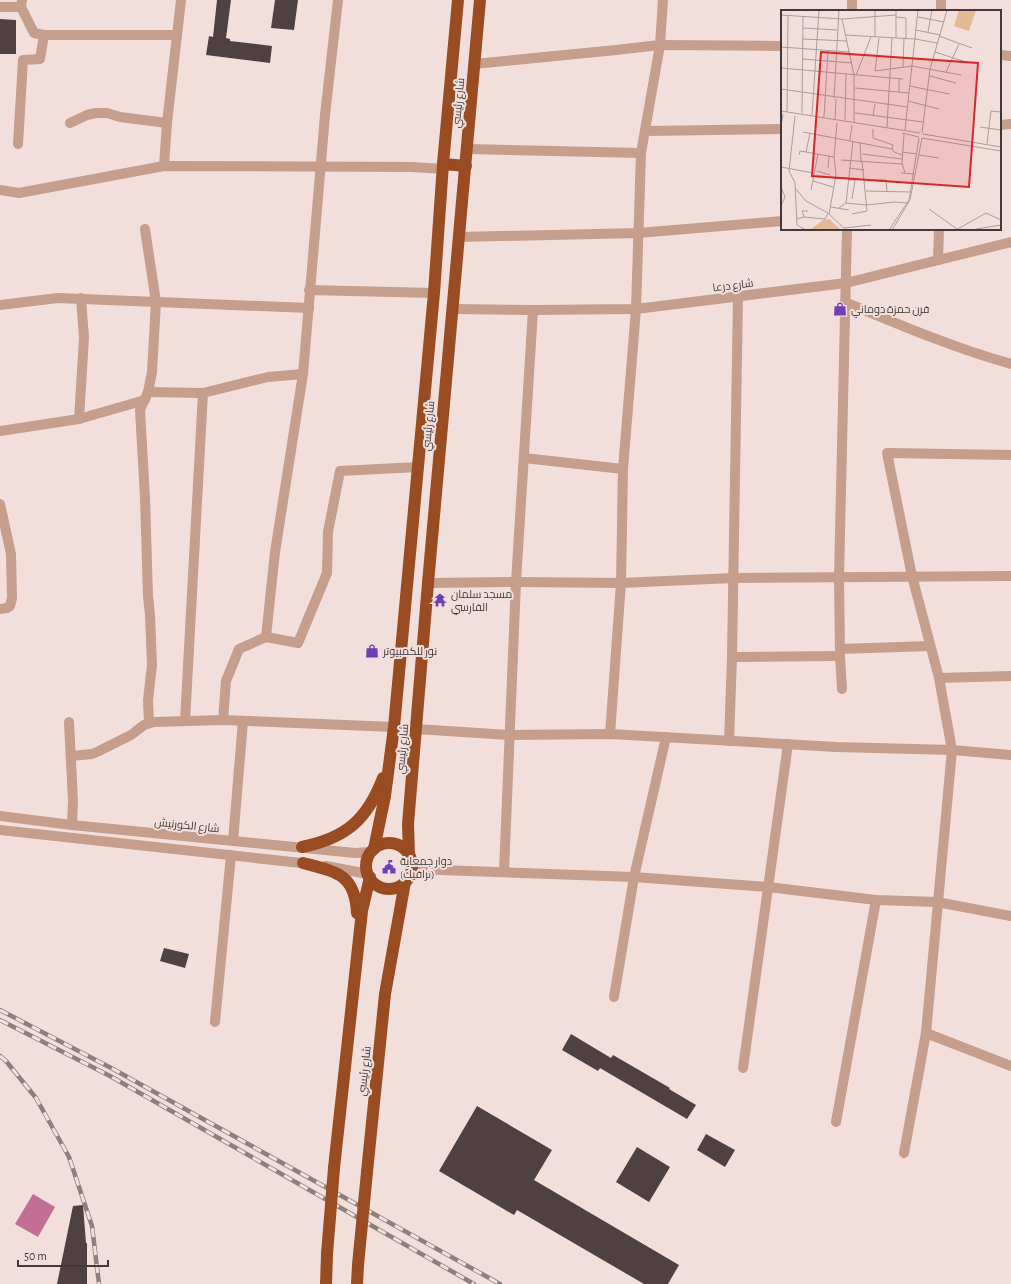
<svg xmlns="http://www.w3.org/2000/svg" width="1011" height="1284" viewBox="0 0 1011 1284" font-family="'Alegreya Sans',Cairo,sans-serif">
<rect width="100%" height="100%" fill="#f2dfdc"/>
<path fill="#c36e95" d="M33,1194L55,1207L38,1237L15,1224Z"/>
<g fill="#4f4041">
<path d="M217,0H231L226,38L230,39V41L272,46L270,63L206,55L209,36L213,37Z"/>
<path d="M275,0H298L294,30L271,28Z"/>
<path d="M0,19L16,20V54H0Z"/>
<path d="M164,948L189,954L185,968L160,961Z"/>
<path d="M571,1034L611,1058L613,1055L670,1088L669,1089L696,1105L687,1119L600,1068L598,1071L562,1050Z"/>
<path d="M477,1106L552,1150L534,1180L679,1265L668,1284H644L517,1210L514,1215L439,1171Z"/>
<path d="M706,1134L735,1150L725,1167L697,1150Z"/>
<path d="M637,1147L670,1167L649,1202L616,1182Z"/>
<path d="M83,1205L86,1243H87V1284H57L73,1206Z"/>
</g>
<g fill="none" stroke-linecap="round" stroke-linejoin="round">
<g stroke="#c59e8c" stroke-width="10">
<path d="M22,0L21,7L34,33L44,35H177"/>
<path d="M0,7H21"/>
<path d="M852,11V0"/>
<path d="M941,11V0"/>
<path d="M1000,55L1011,56"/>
<path d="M474,64L616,50L660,45L782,46"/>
<path d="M70,123L87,115L96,113H107L120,117L167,123"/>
<path d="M1000,125L1011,124"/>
<path d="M645,131L782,129"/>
<path d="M18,144L23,60L40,59L44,35"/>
<path d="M467,149L641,153"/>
<path d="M164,166L167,123L181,0"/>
<path d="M0,190L19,193L164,166L412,167L443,169"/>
<path d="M145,229L156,302L152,372L148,392L140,410L145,498L148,596L150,615L152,665L148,700L149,723"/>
<path d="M459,237L638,233L782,221"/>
<path d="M938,260L939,229"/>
<path d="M309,290L434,293"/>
<path d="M845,302C900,325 954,348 1011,364"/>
<path d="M0,305L58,298L309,308"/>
<path d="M452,309L533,310L636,309L846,283L1011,242"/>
<path d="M148,392L203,393L268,377L303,374"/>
<path d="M79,419L84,338L81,298"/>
<path d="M0,431L79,419L145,400"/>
<path d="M524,458L623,469"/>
<path d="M0,504L11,554L12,598L10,606L7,608L0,609"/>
<path d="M428,583L516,582L621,583L733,578L1011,576"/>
<path d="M266,637L298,643L327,573L328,532L340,471L418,467"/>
<path d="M840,649L930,646"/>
<path d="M732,657L840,656"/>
<path d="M939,678L1011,676"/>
<path d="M842,689L840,656L839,577L847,229"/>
<path d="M223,720L226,681L239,649L266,637L275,552L303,374L325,115L338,0"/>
<path d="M185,721L203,393"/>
<path d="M69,722L73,801L72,825"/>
<path d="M416,729L509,735L610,734L836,747L952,750L1011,755"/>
<path d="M610,734L621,583L623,469L636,309L641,153L660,45L663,0"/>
<path d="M729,741L732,657L738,296"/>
<path d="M71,756L92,754L99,751L131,735L144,725L154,722L223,720L394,727"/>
<path d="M0,816L72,825L355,853L371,852"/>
<path d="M0,830L310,864"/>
<path d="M233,841L243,721"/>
<path d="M326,866L368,874"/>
<path d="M412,869L634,877L768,887L876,900L937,902L1011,916"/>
<path d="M504,872L516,582L533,310"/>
<path d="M614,997L634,877L666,737"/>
<path d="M215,1022L231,855"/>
<path d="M926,1033L1011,1066"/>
<path d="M743,1068L788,744"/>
<path d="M836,1122L876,900"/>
<path d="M904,1153L926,1033L952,750L939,678L912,576L887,453L1011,455"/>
</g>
<g stroke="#994b22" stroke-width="12">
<path d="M443,164L466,166"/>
<circle cx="389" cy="866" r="23"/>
<path d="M302,847C346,838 367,820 383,778"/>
<path d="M374,849L385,796L394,727L434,293L443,164L458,0"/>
<path d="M409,855L408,824L428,583L480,0"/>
<path d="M303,863C337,872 355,874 357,913"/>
<path d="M334,1168L362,911L370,877"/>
<path d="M367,1172L385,994L405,882"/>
<path d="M326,1284L327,1254"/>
<path d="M357,1284L358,1265"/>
</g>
<g stroke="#8c807e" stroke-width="4.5">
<g id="rail">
<path d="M0,1010L113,1069L500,1284"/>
<path d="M0,1020L110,1076L474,1284"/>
<path d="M0,1056L6,1061L36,1098L69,1157L92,1226L99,1284"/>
</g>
</g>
<use href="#rail" stroke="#f2dfdc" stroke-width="3" stroke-dasharray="9" stroke-linecap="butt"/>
<g stroke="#994b22" stroke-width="12">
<path d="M327,1254L334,1168"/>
<path d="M358,1265L367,1172"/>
</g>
</g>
<defs>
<g id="shop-bare" transform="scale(1.08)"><path d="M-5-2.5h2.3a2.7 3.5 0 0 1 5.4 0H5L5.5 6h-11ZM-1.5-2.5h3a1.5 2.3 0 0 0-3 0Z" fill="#6f3fb7" stroke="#f2dfdc" stroke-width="2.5" paint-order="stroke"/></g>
<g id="temple-bare" transform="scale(1.08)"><path d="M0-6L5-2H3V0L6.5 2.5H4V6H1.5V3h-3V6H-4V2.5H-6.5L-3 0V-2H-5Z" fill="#6f3fb7" stroke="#f2dfdc" stroke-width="2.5" paint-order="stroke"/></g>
<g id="civic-bare" transform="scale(1.08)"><path d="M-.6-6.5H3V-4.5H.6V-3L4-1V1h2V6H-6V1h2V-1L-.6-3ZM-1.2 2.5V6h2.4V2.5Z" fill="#6f3fb7" stroke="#f2dfdc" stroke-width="2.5" paint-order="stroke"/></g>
</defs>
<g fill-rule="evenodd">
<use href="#shop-bare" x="840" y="309"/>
<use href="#temple-bare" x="440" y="600"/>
<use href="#shop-bare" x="372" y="651"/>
<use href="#civic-bare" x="389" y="867"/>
</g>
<g text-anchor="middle" stroke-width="4" stroke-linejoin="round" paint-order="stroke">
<g font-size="11" fill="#403938" stroke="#f2dfdc">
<text transform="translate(458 103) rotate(-85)" y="4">شارع رئيسي</text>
<text transform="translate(733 285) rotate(-7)" y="4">شارع درعا</text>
<text transform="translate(428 426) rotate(-85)" y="4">شارع رئيسي</text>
<text transform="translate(402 749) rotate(-85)" y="4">شارع رئيسي</text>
<text transform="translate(187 825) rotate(6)" y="4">شارع الكورنيش</text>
<text transform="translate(364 1071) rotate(-84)" y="4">شارع رئيسي</text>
</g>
<g font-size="11" fill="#403938" stroke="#f2dfdc" text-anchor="start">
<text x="851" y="313">فرن حمزة دوماني</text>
<text x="451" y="598">مسجد سلمان<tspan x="451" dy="13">الفارسي</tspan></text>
<text x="383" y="655">نور للكمبيوتر</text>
<text x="400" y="865">دوار جمعاية<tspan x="400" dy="13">(ترافيك)</tspan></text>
</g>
</g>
<g transform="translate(781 10)">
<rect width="220" height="220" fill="#f2dfdc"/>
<path d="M178,0H195L188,21L173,16ZM48,209L60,220H29L42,210Z" fill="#e3b993"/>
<path fill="none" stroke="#ab9d9a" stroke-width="1" d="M94,0V27M115,0V28M0,5L61,9L115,5M115,7L125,8V28M137,7L163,12M61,9L73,65V112M22,18L56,20M135,20L159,25M147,22L151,0M64,25L134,29L156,33M158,26L191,38M98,28L94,61L131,56L180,65M22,29L66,31M0,37L69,42M154,42L185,52M22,49L71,53M122,57L123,28M0,58L122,69M165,62L178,34M75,65L90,27M149,66L175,73M129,76L168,84M74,78L128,83M0,79L126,97M118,82V69M53,88L58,0M127,91L158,99M0,101L139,123M6,102L7,6M21,103L22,7M74,103L142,112M31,105L38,0M14,106L8,161L14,173L16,215L25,220M92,106L94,94M43,107L47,41M54,109L55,89M64,110L65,64M56,113L53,147L55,165L48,204L65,220M0,117L2,104M106,117L111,28M199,117L220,120M92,119V128L112,135L111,139M124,120L137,0M22,122L111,139L113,142L121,145M121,123L138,127M141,123L149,59L166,0M123,124L121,153L124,163M142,124L220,137M141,128L220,141M69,130L71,115M79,132L80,151M206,134L210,101L220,102M25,142L29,123M121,142L136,144M81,144L121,149M18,145L19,141L53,147M138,145L158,148M60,150L121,154M0,157L32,163M47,158L48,146M68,158L83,160M36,161L49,165M120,163L133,164M54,168H68M68,170H74L71,189M91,170H105L106,181M32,171L52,177M0,177L4,187L0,196M14,178L25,191L47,203M30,180L37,144M85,181L129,182M65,193L85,195M85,195L114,192L126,193M50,197L68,200M58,198L65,193L72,131M148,199L176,219M71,204L86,201L81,151M23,207L21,201H27M16,209L23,207L44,209L47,203M63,218L90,215M195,219L220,215M108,220L128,190L138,128M111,220L129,190L141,128M175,220L205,203L220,210"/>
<path fill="#d62828" fill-opacity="0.15" stroke="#d62828" stroke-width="2" d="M40,42L197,53L188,177L31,166Z"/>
<rect width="220" height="220" fill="none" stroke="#403938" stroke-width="2"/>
</g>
<path d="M18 1260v6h90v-6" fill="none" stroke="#403938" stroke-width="2"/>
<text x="24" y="1260" font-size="12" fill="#403938" stroke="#f2dfdc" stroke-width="3" paint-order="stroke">50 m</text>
</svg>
